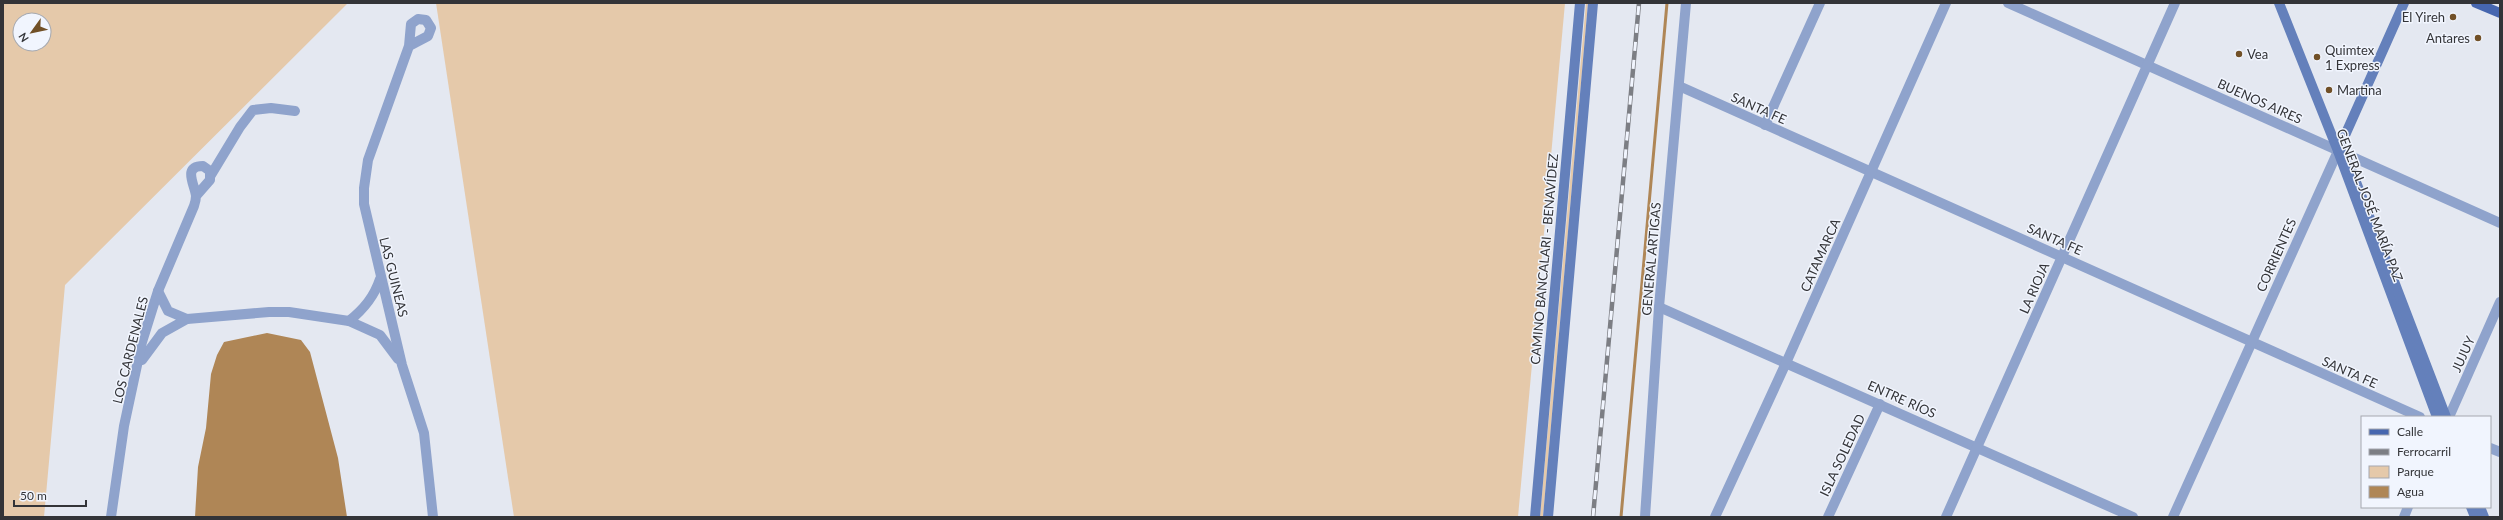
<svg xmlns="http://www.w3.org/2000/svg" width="2503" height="520" viewBox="0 0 2503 520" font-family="Lato,sans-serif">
<rect width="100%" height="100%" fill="#e4e8f1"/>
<g fill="#e5c9aa" fill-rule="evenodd">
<path d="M3,3H348L65,285L44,517H3ZM20,20H44V44H20Z"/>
<path d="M436,3H1565L1518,517H514Z"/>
<path d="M1586,3H1588L1543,517H1540Z"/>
</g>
<path fill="#af8656" d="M267,333L301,340L310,352L338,458L347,517H195L198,467L206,428L211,374L217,355L224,342Z"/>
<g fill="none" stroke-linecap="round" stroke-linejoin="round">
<path stroke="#af8656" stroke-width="3" d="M1621,517L1667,3"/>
<g stroke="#8fa3cc" stroke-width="10">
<path d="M2008,3L2500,223"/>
<path d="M409,46L428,36L431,28L426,20L418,19L411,24L409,46L368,160L364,188V204L402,365L424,433L433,517"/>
<path d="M1679,86L2420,417"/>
<path d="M1765,125L1820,3"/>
<path d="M211,175L240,127L253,110L271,108L295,111"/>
<path d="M380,279C374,297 364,309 349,321L380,335L398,359"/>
<path d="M1659,307L2133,517"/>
<path d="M187,319L269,312H289L349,321"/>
<path d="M142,360L162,333L187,319L168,311L158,291"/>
<path d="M2449,417L2500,302"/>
<path d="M2490,448L2500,452"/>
<path d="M111,517L124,426L142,342L158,291L194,206C195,203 196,199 196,196C195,185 182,166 203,166L210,171V180L196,196"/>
<path d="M1645,517L1659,307L1686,3"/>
<path d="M1715,517L1786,363L1946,3"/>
<path d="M1828,517L1880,404"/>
<path d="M1946,517L2175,3"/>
<path d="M2173,517L2338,151"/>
<path d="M2404,517L2408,507"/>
</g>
<g stroke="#6480bb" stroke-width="10">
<path d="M2279,3L2338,151L2437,417"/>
<path d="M2343,148L2446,417"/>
<path d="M2338,151L2404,3"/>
<path d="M2471,507L2475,517"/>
<path d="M2480,507L2484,517"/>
<path d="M1535,517L1580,3"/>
<path d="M1548,517L1593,3"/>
</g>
<path stroke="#4666af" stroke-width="10" d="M2476,3L2500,13"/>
<g stroke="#7c7e84" stroke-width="4.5">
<path id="rail" d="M1593,517L1639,3"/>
</g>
<use href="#rail" stroke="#f1f5fe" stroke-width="3" stroke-dasharray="9" stroke-linecap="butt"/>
</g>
<g fill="#715027" stroke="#f1f5fe" stroke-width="1.5">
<circle cx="2453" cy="17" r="4"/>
<circle cx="2478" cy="38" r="4"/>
<circle cx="2239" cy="54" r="4"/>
<circle cx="2317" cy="57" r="4"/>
<circle cx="2329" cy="90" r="4"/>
</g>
<g text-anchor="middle" stroke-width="3" stroke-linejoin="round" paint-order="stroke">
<g font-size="13" fill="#333438" stroke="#f1f5fe" text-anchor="start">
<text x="2445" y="22" text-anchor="end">El Yireh</text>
<text x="2470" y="43" text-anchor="end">Antares</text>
<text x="2325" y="55">Quimtex<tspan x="2325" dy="15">1 Express</tspan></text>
<text x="2247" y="59">Vea</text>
<text x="2337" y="95">Martina</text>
</g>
<g font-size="13" fill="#333438" stroke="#f1f5fe">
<text transform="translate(2260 101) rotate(24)" y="5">BUENOS AIRES</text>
<text transform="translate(1759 108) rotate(24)" y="5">SANTA FE</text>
<text transform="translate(2370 205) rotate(69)" y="5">GENERAL JOSÉ MARÍA PAZ</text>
<text transform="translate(2055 239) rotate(24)" y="5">SANTA FE</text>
<text transform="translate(1820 255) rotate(-66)" y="5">CATAMARCA</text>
<text transform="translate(2276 255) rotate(-66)" y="5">CORRIENTES</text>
<text transform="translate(1544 259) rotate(-85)" y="5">CAMINO BANCALARI - BENAVÍDEZ</text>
<text transform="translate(1651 259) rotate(-85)" y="5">GENERAL ARTIGAS</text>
<text transform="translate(394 277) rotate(76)" y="5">LAS GUINEAS</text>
<text transform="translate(2034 288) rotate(-66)" y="5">LA RIOJA</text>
<text transform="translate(130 350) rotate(-76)" y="5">LOS CARDENALES</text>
<text transform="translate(2463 354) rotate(-66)" y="5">JUJUY</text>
<text transform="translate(2350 372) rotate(24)" y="5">SANTA FE</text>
<text transform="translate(1902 399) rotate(24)" y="5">ENTRE RÍOS</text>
<text transform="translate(1842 455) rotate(-65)" y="5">ISLA SOLEDAD</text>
</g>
</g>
<rect width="2503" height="520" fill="none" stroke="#333438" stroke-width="8"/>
<rect x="2361" y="416" width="130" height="92" fill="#f1f5fe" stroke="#a5a8af"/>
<rect x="2369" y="429" width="20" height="6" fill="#4666af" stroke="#a5a8af"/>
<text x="2397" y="436" font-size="12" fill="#333438">Calle</text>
<rect x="2369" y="449" width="20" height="6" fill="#7c7e84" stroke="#a5a8af"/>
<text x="2397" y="456" font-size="12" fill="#333438">Ferrocarril</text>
<rect x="2369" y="466" width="20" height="12" fill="#e5c9aa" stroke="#a5a8af"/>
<text x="2397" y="476" font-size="12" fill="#333438">Parque</text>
<rect x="2369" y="486" width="20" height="12" fill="#af8656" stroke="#a5a8af"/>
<text x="2397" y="496" font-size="12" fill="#333438">Agua</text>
<g transform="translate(32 32) rotate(237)"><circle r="19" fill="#f1f5fe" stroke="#a5a8af"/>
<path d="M0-3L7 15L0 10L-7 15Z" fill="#715027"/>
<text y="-6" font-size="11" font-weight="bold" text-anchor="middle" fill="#333438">N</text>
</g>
<path d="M14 500v6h72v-6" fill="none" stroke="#333438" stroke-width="2"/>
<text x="20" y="500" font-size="12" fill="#333438" stroke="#f1f5fe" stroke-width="3" paint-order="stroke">50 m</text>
</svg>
